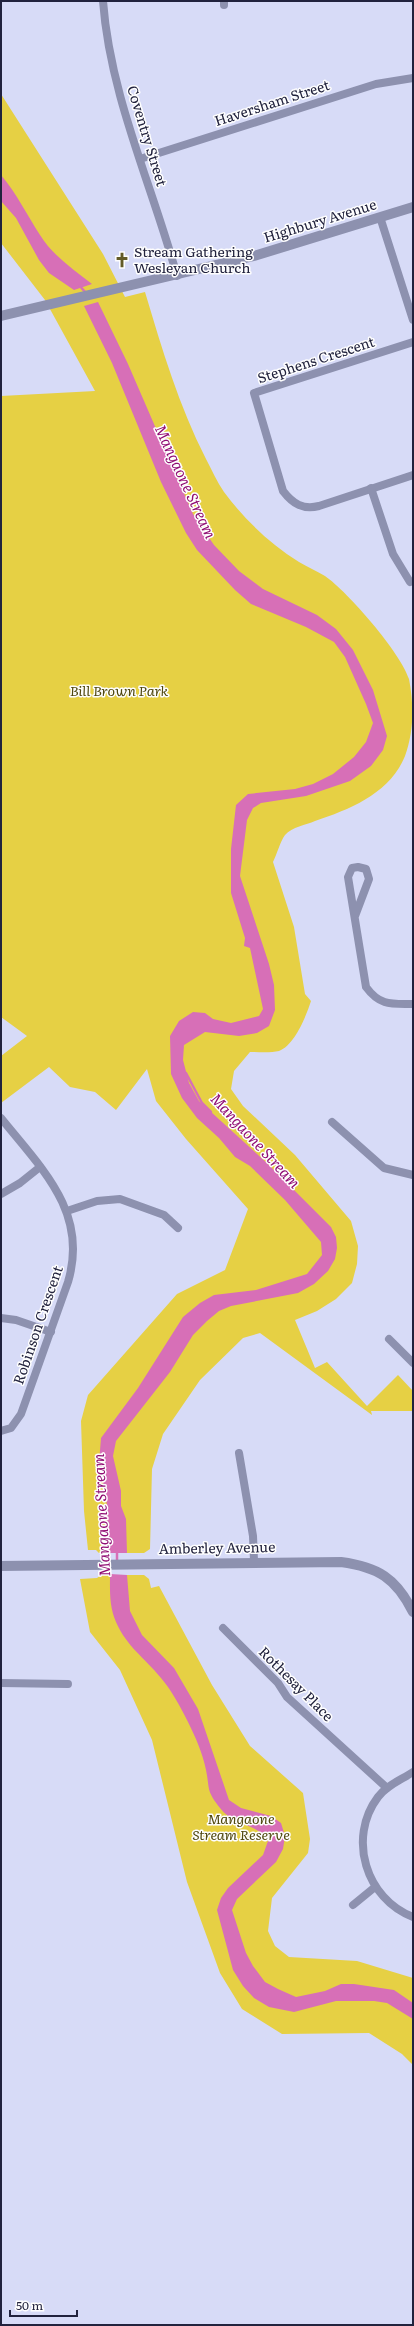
<svg xmlns="http://www.w3.org/2000/svg" width="414" height="2326" viewBox="0 0 414 2326" font-family="Literata,serif">
<rect width="100%" height="100%" fill="#d7dbf7"/>
<g fill="#e6d044">
<path d="M1,94L103,254L125,297L145,292C162,349 179,406 206,459C212,470 217,482 224,492C245,520 269,543 299,562C307,567 317,571 325,576C348,592 401,653 409,679C414,705 414,731 405,756C390,793 351,809 315,821C306,825 292,827 285,835C280,842 277,854 273,862L294,927L305,994L311,1001C306,1016 295,1045 279,1051C271,1053 259,1052 250,1052L234,1071L231,1089L243,1106L295,1155L351,1221L358,1246L357,1264L352,1283L336,1299L317,1311L295,1320L315,1368L327,1362L367,1406L398,1375L413,1391V1411H371L372,1415L260,1333L243,1338L200,1380L163,1434L152,1469L150,1549L144,1553H99L96,1550H88L84,1511L81,1421L88,1395L177,1294L225,1270L248,1209L186,1139L156,1101L147,1069L116,1110L95,1092L70,1087L49,1067L1,1103V1056L27,1036L1,1017V396L95,391L45,300L1,243Z"/>
<path d="M101,1575H144L149,1579L151,1588L159,1586L212,1685L250,1746L303,1793L310,1839L308,1853L272,1898L268,1931L275,1946L289,1957L357,1961L413,1978V2065L402,2054L369,2033L282,2034L242,2009L220,1973L187,1882L152,1740L120,1670L90,1632L80,1579L97,1578Z"/>
</g>
<g fill="#d76fb7">
<path d="M1,175C17,194 27,215 40,235C52,255 74,270 92,284L74,290L49,273L39,260L16,218L1,201Z"/>
<path d="M98,302L128,364L193,514L214,545L239,571L263,589L317,615L336,629L353,650L373,690L387,736L383,750L371,766L350,781L306,796L261,803L253,808L247,820L240,876L269,964L274,985L275,1010L269,1026L257,1033L239,1036L205,1032L184,1045L183,1060L189,1083L199,1101L268,1164L331,1227L336,1237L337,1248L335,1259L328,1271L314,1284L298,1293L231,1306L219,1311L207,1321L193,1335L170,1372L116,1441L113,1456L121,1491V1506L126,1519L127,1553H107V1505L99,1463L101,1438L138,1388L183,1317L200,1303L214,1295L256,1290L307,1274L322,1255L321,1242L285,1200L250,1166L235,1157L219,1138L197,1118L182,1098L171,1074L170,1036L179,1021L193,1012L205,1013L213,1019L231,1023L259,1016L263,1009L250,948L244,946L245,938L231,893V849L236,805L248,794L295,789L313,784L333,774L354,757L366,742L373,723L366,704L345,657L334,642L306,627L251,604L235,590L197,550L186,533L161,482L112,363L84,306Z"/>
<path d="M110,1574L127,1575L130,1611L142,1635L174,1668L198,1709L229,1800L241,1808L271,1816L281,1823L285,1836L283,1849L276,1862L237,1899L232,1910L246,1953L253,1966L265,1982L278,1989L296,1997L325,1991L341,1984H354L394,1990L413,2003V2019L387,2003L374,2001H336L294,2012L269,2007L254,1998L243,1986L233,1970L217,1910L221,1898L228,1888L263,1855L268,1841C261,1825 232,1825 220,1808C206,1790 210,1790 206,1770C203,1754 195,1736 188,1722C180,1706 172,1691 161,1678C144,1657 127,1647 116,1622C109,1606 110,1591 110,1574Z"/>
</g>
<g fill="none" stroke-linecap="round" stroke-linejoin="round">
<g stroke="#d76fb7" stroke-width="2.5">
<path d="M79,285L86,293"/>
<path d="M186,1073L202,1103L211,1112"/>
<path d="M117,1550V1563"/>
</g>
<g stroke="#8d91af" stroke-width="8">
<path d="M103,1C110,96 152,185 177,276"/>
<path d="M224,5V1"/>
<path d="M140,159L376,84L413,78"/>
<path d="M380,217L413,320"/>
<path d="M413,342L254,393L283,491C293,504 303,510 319,506L413,475"/>
<path d="M371,488L393,554L410,582"/>
<path d="M355,916L369,879L366,869L358,867L352,868L348,877L366,987C380,1006 391,1004 413,1004"/>
<path d="M1,1118C41,1168 89,1212 68,1282L21,1414L11,1428L1,1431"/>
<path d="M332,1122L384,1168L413,1175"/>
<path d="M1,1194L20,1183L40,1167"/>
<path d="M67,1211L97,1201L120,1199L164,1215L178,1228"/>
<path d="M1,1318L16,1320L51,1332"/>
<path d="M389,1339L413,1363"/>
<path d="M239,1453L253,1536L254,1561"/>
<path d="M223,1628L278,1683L287,1697L387,1788"/>
<path d="M1,1683L68,1684"/>
<path d="M413,1772C401,1780 387,1785 378,1797C347,1838 366,1899 413,1917"/>
<path d="M353,1905L375,1887"/>
</g>
<g stroke="#8d91af" stroke-width="10">
<path d="M1,316L254,256L413,207"/>
<path d="M1,1566L341,1562C378,1567 396,1578 413,1612"/>
</g>
</g>
<defs>
<g id="church-bare" transform="scale(1.2)"><path d="M-1.2-6h2.4v3.5h3.3v2.4h-3.3V6h-2.4V-.1h-3.3v-2.4h3.3Z" fill="#635b27" stroke="#fefefe" stroke-width="2.5" paint-order="stroke"/></g>
</defs>
<g fill-rule="evenodd">
<use href="#church-bare" x="122" y="260"/>
</g>
<g text-anchor="middle" stroke-width="3" stroke-linejoin="round" paint-order="stroke">
<g font-size="14" fill="#21223d" stroke="#fefefe">
<text transform="translate(272 103) rotate(-18)" y="5">Haversham Street</text>
<text transform="translate(147 136) rotate(73)" y="5">Coventry Street</text>
<text transform="translate(320 221) rotate(-17)" y="5">Highbury Avenue</text>
<text transform="translate(316 360) rotate(-18)" y="5">Stephens Crescent</text>
<text transform="translate(38 1325) rotate(-71)" y="5">Robinson Crescent</text>
<text transform="translate(217 1548) rotate(-1)" y="5">Amberley Avenue</text>
<text transform="translate(296 1684) rotate(45)" y="5">Rothesay Place</text>
</g>
<g font-size="14" fill="#21223d" stroke="#fefefe" text-anchor="start">
<text x="134" y="257">Stream Gathering<tspan x="134" dy="16">Wesleyan Church</tspan></text>
</g>
<g font-size="14" font-style="italic" fill="#4f470e" stroke="#fefefe">
<text x="119" y="696">Bill Brown Park</text>
<text x="241" y="1824">Mangaone<tspan x="241" dy="16">Stream Reserve</tspan></text>
</g>
<g font-size="15" font-style="italic" fill="#900d73" stroke="#fefefe">
<text transform="translate(185 482) rotate(65)" y="5">Mangaone Stream</text>
<text transform="translate(255 1141) rotate(47)" y="5">Mangaone Stream</text>
<text transform="translate(102 1515) rotate(-93)" y="5">Mangaone Stream</text>
</g>
</g>
<rect width="414" height="2326" fill="none" stroke="#21223d" stroke-width="4"/>
<path d="M10 2310v6h67v-6" fill="none" stroke="#21223d" stroke-width="2"/>
<text x="16" y="2310" font-size="12" fill="#21223d" stroke="#fefefe" stroke-width="3" paint-order="stroke">50 m</text>
</svg>
